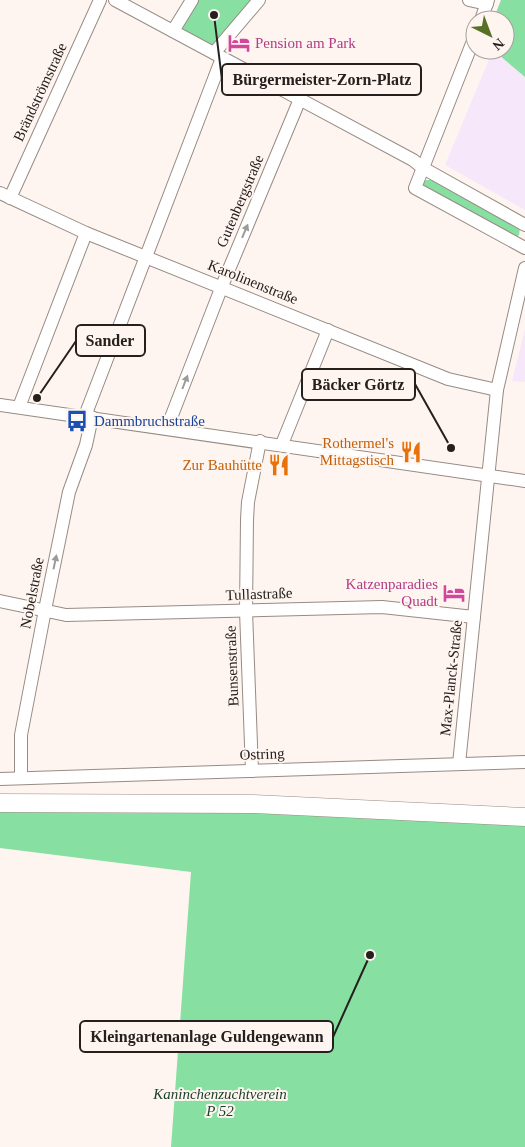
<svg xmlns="http://www.w3.org/2000/svg" width="525" height="1147" viewBox="0 0 525 1147" font-family="Georgia,serif">
<rect width="100%" height="100%" fill="#fef5f1"/>
<g fill="#f6e7fa">
<path d="M493,50L525,77V210L445,165Z"/>
<path d="M525,329V382L512,381Z"/>
</g>
<g fill="#87e0a1">
<path d="M196,0H254L213,47L178,29Z"/>
<path d="M501,0H525V77L493,50H505V20H493Z"/>
<path d="M426,180H431L520,228L519,235L516,237L425,189L423,184Z"/>
<path d="M0,811H223L525,825V1147H171L191,872L0,848Z"/>
</g>
<g fill="none" stroke-linecap="round" stroke-linejoin="round">
<g stroke="#978b84" stroke-width="14">
<g id="street">
<path d="M115,0L413,160L423,168L525,225"/>
<path d="M469,0L487,4"/>
<path d="M481,20L488,0"/>
<path d="M173,31L192,0"/>
<path d="M475,36L415,188L525,248"/>
<path d="M214,53L259,0"/>
<path d="M0,193L86,233L448,379L497,390"/>
<path d="M10,198L100,0"/>
<path d="M0,405L525,481"/>
<path d="M19,407L86,233"/>
<path d="M85,416L222,58"/>
<path d="M167,428L222,286L300,99"/>
<path d="M282,444L328,330"/>
<path d="M0,601L66,615L382,607L474,617"/>
<path d="M459,764L497,390L525,268"/>
<path d="M252,771L246,611L247,520L248,502L260,441"/>
<path d="M21,778V735L45,610L69,492L86,445L92,417"/>
<path d="M0,779L525,762"/>
</g>
</g>
<g stroke="#978b84" stroke-width="19">
<path id="secondary" d="M0,803L253,804L525,817"/>
</g>
<use href="#street" stroke="#fff" stroke-width="12"/>
<use href="#secondary" stroke="#fff" stroke-width="18"/>
</g>
<defs><path id="oneway-solid" d="M-6-.8H1V-3.2L6.5 0L1 3.2V.8H-6Z" transform="scale(1.25)"/></defs>
<g fill="#9d9b99">
<use href="#oneway-solid" transform="translate(245 231) rotate(-67)"/>
<use href="#oneway-solid" transform="translate(185 382) rotate(-69)"/>
<use href="#oneway-solid" transform="translate(55 562) rotate(-78)"/>
</g>
<defs>
<g id="hotel-bare" transform="scale(1.725)"><path d="M-6-4.5h1.5V1H6V5H4.5V3h-9V5H-6ZM-4 0a1.8 1.8 0 1 1 3.6 0ZM.5 0V-2.5h3Q6-2.5 6 0Z" fill="#d1479c" stroke="#fef5f1" stroke-width="2.5" paint-order="stroke"/></g>
<g id="bus-bare" transform="scale(1.725)"><path d="M-5-6H5V4H4V6H2V4H-2V6H-4V4H-5ZM-3.5-4V0h7V-4ZM-3.5 1.2v1.5H-2V1.2ZM2 1.2v1.5H3.5V1.2Z" fill="#1a4fb4" stroke="#fef5f1" stroke-width="2.5" paint-order="stroke"/></g>
<g id="restaurant-bare" transform="scale(1.725)"><path d="M-5-6h1v4h1v-4h1v4h1v-4h1v5L-1.5 .5V6h-2V.5L-5-1ZM5-6V6H3V1.5H1.5Q1.5-4 5-6Z" fill="#e8710a" stroke="#fef5f1" stroke-width="2.5" paint-order="stroke"/></g>
</defs>
<g fill-rule="evenodd">
<use href="#hotel-bare" x="239" y="43"/>
<use href="#bus-bare" x="77" y="421"/>
<use href="#restaurant-bare" x="411" y="452"/>
<use href="#restaurant-bare" x="279" y="465"/>
<use href="#hotel-bare" x="454" y="593"/>
</g>
<g text-anchor="middle" stroke-width="4" stroke-linejoin="round" paint-order="stroke">
<g font-size="15" fill="#b23c85" stroke="#fef5f1" text-anchor="start">
<text x="255" y="48">Pension am Park</text>
<text x="438" y="589" text-anchor="end">Katzenparadies<tspan x="438" dy="17">Quadt</tspan></text>
</g>
<g font-size="15" fill="#25201d" stroke="#fef5f1">
<text transform="translate(40 92) rotate(-65)" y="5">Brändströmstraße</text>
<text transform="translate(240 201) rotate(-67)" y="5">Gutenbergstraße</text>
<text transform="translate(253 282) rotate(22)" y="5">Karolinenstraße</text>
<text transform="translate(32 593) rotate(-79)" y="5">Nobelstraße</text>
<text transform="translate(259 594) rotate(-2)" y="5">Tullastraße</text>
<text transform="translate(232 666) rotate(-92)" y="5">Bunsenstraße</text>
<text transform="translate(451 678) rotate(-84)" y="5">Max-Planck-Straße</text>
<text transform="translate(262 754) rotate(-2)" y="5">Ostring</text>
</g>
<g font-size="15" fill="#164399" stroke="#fef5f1" text-anchor="start">
<text x="94" y="426">Dammbruchstraße</text>
</g>
<g font-size="15" fill="#c56008" stroke="#fef5f1" text-anchor="end">
<text x="394" y="448">Rothermel's<tspan x="394" dy="17">Mittagstisch</tspan></text>
<text x="262" y="470">Zur Bauhütte</text>
</g>
<g font-size="15" font-style="italic" fill="#193e25" stroke="#fef5f1">
<text x="220" y="1099">Kaninchenzuchtverein<tspan x="220" dy="17">P 52</tspan></text>
</g>
</g>
<path fill="none" stroke="#25201d" stroke-width="2" d="M214 15L222 80M37 398L76 341M451 448L415 384M370 955L333 1037"/>
<g fill="#25201d" stroke="#fef5f1" stroke-width="2">
<circle cx="214" cy="15" r="5"/>
<circle cx="37" cy="398" r="5"/>
<circle cx="451" cy="448" r="5"/>
<circle cx="370" cy="955" r="5"/>
</g>
<g fill="#fef5f1" stroke="#25201d" stroke-width="2">
<rect x="222" y="64" width="199" height="31" rx="5"/>
<rect x="76" y="325" width="69" height="31" rx="5"/>
<rect x="302" y="369" width="113" height="31" rx="5"/>
<rect x="80" y="1021" width="253" height="31" rx="5"/>
</g>
<g font-size="16" text-anchor="middle" font-weight="bold" fill="#25201d">
<text x="322" y="85">Bürgermeister-Zorn-Platz</text>
<text x="110" y="346">Sander</text>
<text x="358" y="390">Bäcker Görtz</text>
<text x="207" y="1042">Kleingartenanlage Guldengewann</text>
</g>
<g transform="translate(490 35) rotate(138)"><circle r="24" fill="#fef5f1" stroke="#a7a09c"/>
<path d="M0-4L9 19L0 12L-9 19Z" fill="#567125"/>
<text y="-8" font-size="14" font-weight="bold" text-anchor="middle" fill="#25201d">N</text>
</g>
</svg>
